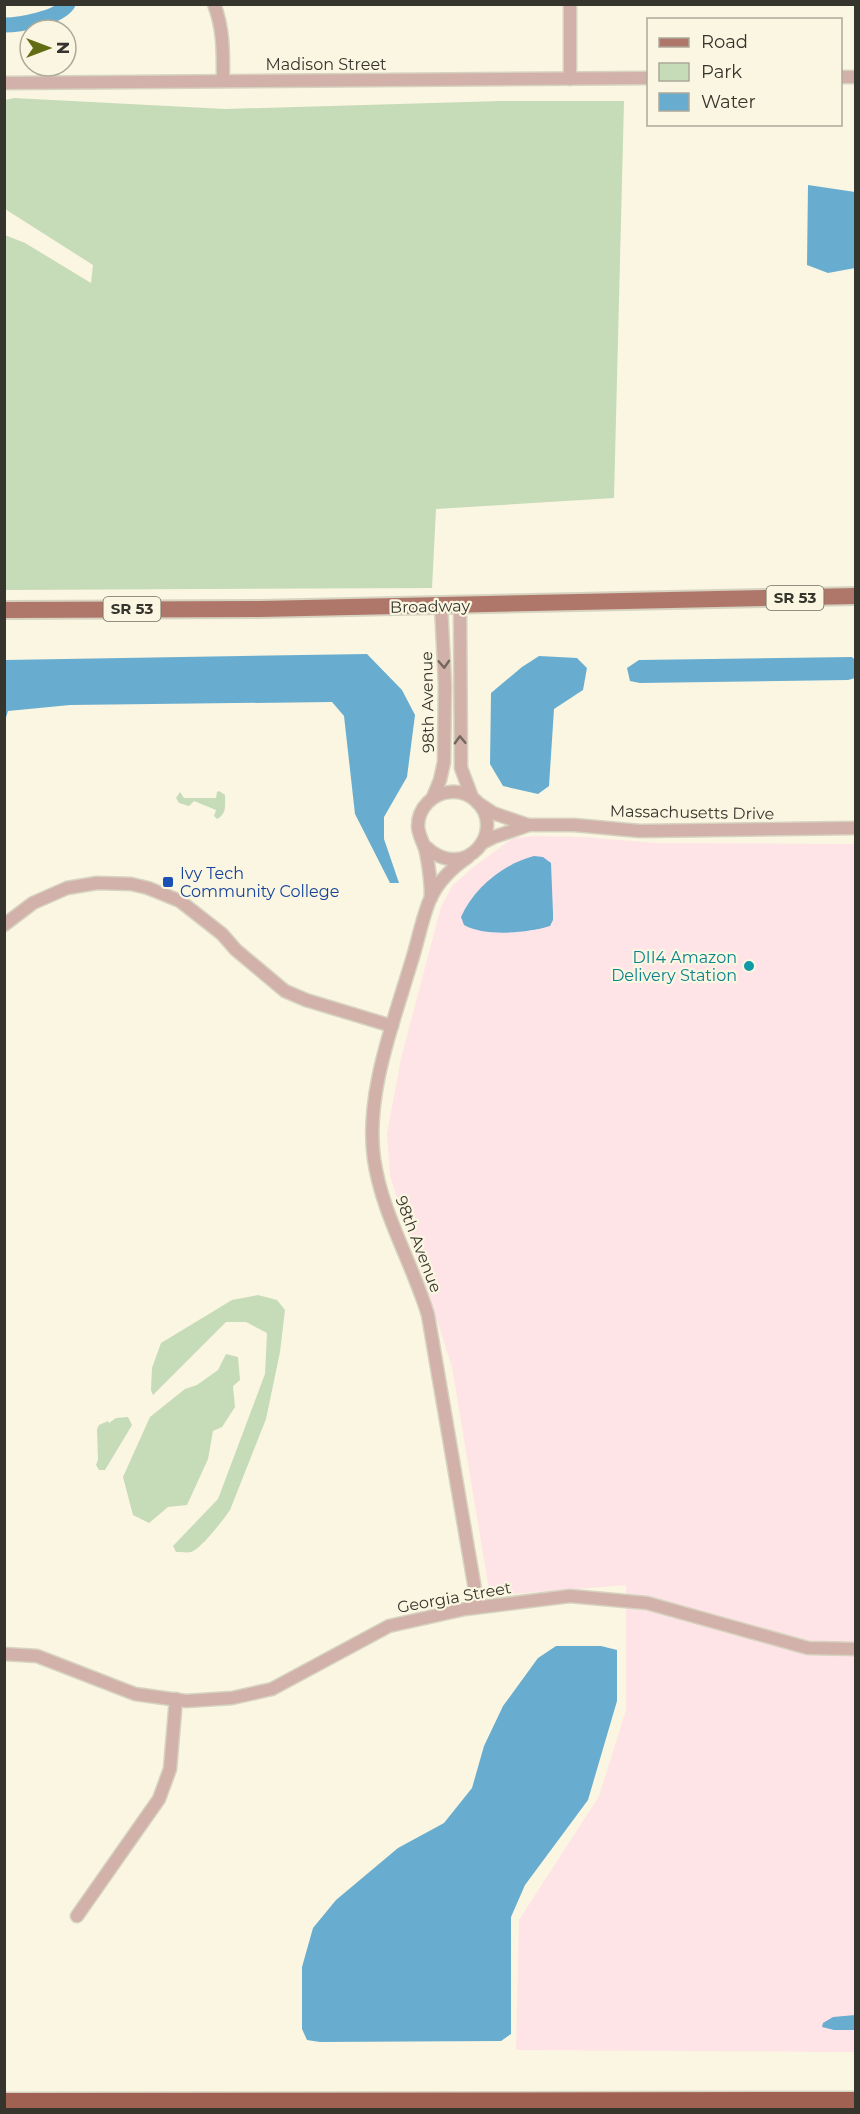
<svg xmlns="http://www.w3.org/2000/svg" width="860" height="2114" viewBox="0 0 860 2114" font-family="Montserrat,sans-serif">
<rect width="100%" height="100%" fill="#faf6e1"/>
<path fill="#ffe4e7" d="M536,836L582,837L657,843L855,844V2052L516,2050L519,1920L599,1796L626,1710V1585L490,1596L452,1367L390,1176L387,1134L401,1058L441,907L452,886L472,868L513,838Z"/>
<g fill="#c6dbb7">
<path d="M14,98L225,109L501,101H624L614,498L436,509L432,588L5,590V235L25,243L91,283L93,265L5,209V100Z"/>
<path d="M219,791L225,795C225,805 227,814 217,819L214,816L216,810L194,801L189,806L179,803L176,798L180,792L184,798H216L217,792Z"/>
<path d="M258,1295L277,1300L285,1310L280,1352L266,1419L230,1510C224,1519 201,1549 191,1552C187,1553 180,1552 176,1552L173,1546L218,1499L265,1374L267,1333L246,1322H226L153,1395L151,1390L152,1368L161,1343L232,1300Z"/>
<path d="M226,1354L238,1357L240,1380L233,1386L235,1407L222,1427L213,1431L208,1459L187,1505L168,1507L149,1523L133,1515L123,1477L150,1417L185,1389L197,1385L218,1370Z"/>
<path d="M128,1417L132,1425L105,1470H99L96,1465L98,1460L97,1429L99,1425L108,1421L109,1423L116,1418Z"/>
</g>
<g fill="#68add0">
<path d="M808,185L855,192V268L828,273L807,265Z"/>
<path d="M367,654L402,690L415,715L407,777L384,817V839L399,883H390L355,814L344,716L332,702L70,705L8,711L5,721V660Z"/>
<path d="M539,656L577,658L587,668L583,690L554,709L549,786L538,794L503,786L490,764L491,693L522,667Z"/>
<path d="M852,657L855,660V678L848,680L640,683L630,681L627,668L639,660Z"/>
<path d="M534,856L543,857L551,863L553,913V920L550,926C527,933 485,937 464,925L461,917C474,888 503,864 534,856Z"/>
<path d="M556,1646H601L617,1650V1701L588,1800L525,1885L511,1917V2034L501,2041L320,2042L307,2040L302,2029V1967L313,1928L336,1900L398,1848L444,1823L472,1788L484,1746L503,1706L538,1658Z"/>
<path d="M855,2015V2030H834L822,2027L823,2023L833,2017Z"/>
</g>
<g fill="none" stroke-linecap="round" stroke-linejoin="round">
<path stroke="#68add0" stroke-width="15" d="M4,25C20,25 59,18 68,4"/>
<g stroke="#d7d3c1" stroke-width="15">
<g id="minor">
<path d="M214,4C224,30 223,54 223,81"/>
<path d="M570,4V79"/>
<path d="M840,77H856"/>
<path d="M4,83L648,78"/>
<path d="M460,605L461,768L472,797"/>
<path d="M433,797L440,780L444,762L445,685L441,605"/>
<path d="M481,805L493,813L528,825"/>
<path d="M482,843L494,837L529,825H574L640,831L856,828"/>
<path d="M425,846C465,885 509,829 475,800C468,794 459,791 450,792C433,793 418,808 418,826C418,835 424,843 426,852C429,867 431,882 431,898"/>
<path d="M468,857C453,867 439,881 431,897C422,917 418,942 411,963C393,1024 365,1095 374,1159C382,1214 412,1262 428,1315L478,1607"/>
<path d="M4,925L33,903L67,888L97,883L131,884L148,888L180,901L222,934L236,950L285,991L306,1000L392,1026"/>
<path d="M4,1654L37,1656L135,1694L186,1701L232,1698L272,1689L389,1626L465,1609L570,1596L647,1603L808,1648L856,1649"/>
<path d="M77,1916L159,1799L170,1769L176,1699"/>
</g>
</g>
<g stroke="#d7d3c1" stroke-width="20">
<path id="major" d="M4,610L260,609L856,596"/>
</g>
<g stroke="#d7d3c1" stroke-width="21">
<path id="highway" d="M4,2102L856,2101"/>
</g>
<use href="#minor" stroke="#d1b1a9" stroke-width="12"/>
<use href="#major" stroke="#af7769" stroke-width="16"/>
<use href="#highway" stroke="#a16152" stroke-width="18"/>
</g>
<defs><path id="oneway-chevron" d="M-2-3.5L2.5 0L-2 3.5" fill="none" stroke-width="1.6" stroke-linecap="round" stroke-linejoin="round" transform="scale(1.5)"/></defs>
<g stroke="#74675f">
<use href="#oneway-chevron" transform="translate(444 664) rotate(87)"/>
<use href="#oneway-chevron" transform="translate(460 740) rotate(-92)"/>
</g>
<rect fill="#1a4fb4" stroke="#faf6e1" stroke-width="2" x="162" y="876" width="12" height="12" rx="3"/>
<circle fill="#0f9aa8" stroke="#faf6e1" stroke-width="2" cx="749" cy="966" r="6"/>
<g text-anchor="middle" stroke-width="4.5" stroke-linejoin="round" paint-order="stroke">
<g fill="#faf6e1" stroke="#716f63" stroke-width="1.5">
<rect x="766.5" y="586" width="57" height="24" rx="4.5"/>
<rect x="103.5" y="597" width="57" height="24" rx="4.5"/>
</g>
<g font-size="15" font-weight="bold" fill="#36352d">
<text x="795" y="603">SR 53</text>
<text x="132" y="614">SR 53</text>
</g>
<g font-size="16" fill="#36352d" stroke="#faf6e1">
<text x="326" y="70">Madison Street</text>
<text transform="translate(430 606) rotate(-1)" y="6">Broadway</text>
<text transform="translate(427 702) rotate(-91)" y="6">98th Avenue</text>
<text transform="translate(692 812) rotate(1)" y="6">Massachusetts Drive</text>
<text transform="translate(419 1244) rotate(69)" y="6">98th Avenue</text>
<text transform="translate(454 1597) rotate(-10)" y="6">Georgia Street</text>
</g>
<g font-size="16" fill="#164399" stroke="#faf6e1" text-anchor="start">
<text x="180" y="879">Ivy Tech<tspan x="180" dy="18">Community College</tspan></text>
</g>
<g font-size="16" fill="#0d838f" stroke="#faf6e1" text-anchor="end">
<text x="737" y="963">DII4 Amazon<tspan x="737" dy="18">Delivery Station</tspan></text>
</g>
</g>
<rect width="860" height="2114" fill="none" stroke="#36352d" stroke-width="12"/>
<rect x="647" y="18" width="195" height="108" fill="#faf6e1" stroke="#aca999" stroke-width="1.5"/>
<rect x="659" y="38" width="30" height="9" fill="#af7769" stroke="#aca999" stroke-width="1.5"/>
<text x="701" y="48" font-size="18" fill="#36352d">Road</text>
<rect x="659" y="63" width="30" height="18" fill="#c6dbb7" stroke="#aca999" stroke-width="1.5"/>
<text x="701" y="78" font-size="18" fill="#36352d">Park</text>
<rect x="659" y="93" width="30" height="18" fill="#68add0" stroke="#aca999" stroke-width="1.5"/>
<text x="701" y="108" font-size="18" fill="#36352d">Water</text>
<g transform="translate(48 48) rotate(90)"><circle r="28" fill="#faf6e1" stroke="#aca999" stroke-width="1.5"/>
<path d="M0-4.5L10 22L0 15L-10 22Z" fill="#636d13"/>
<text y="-9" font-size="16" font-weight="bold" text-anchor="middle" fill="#36352d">N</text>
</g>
</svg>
